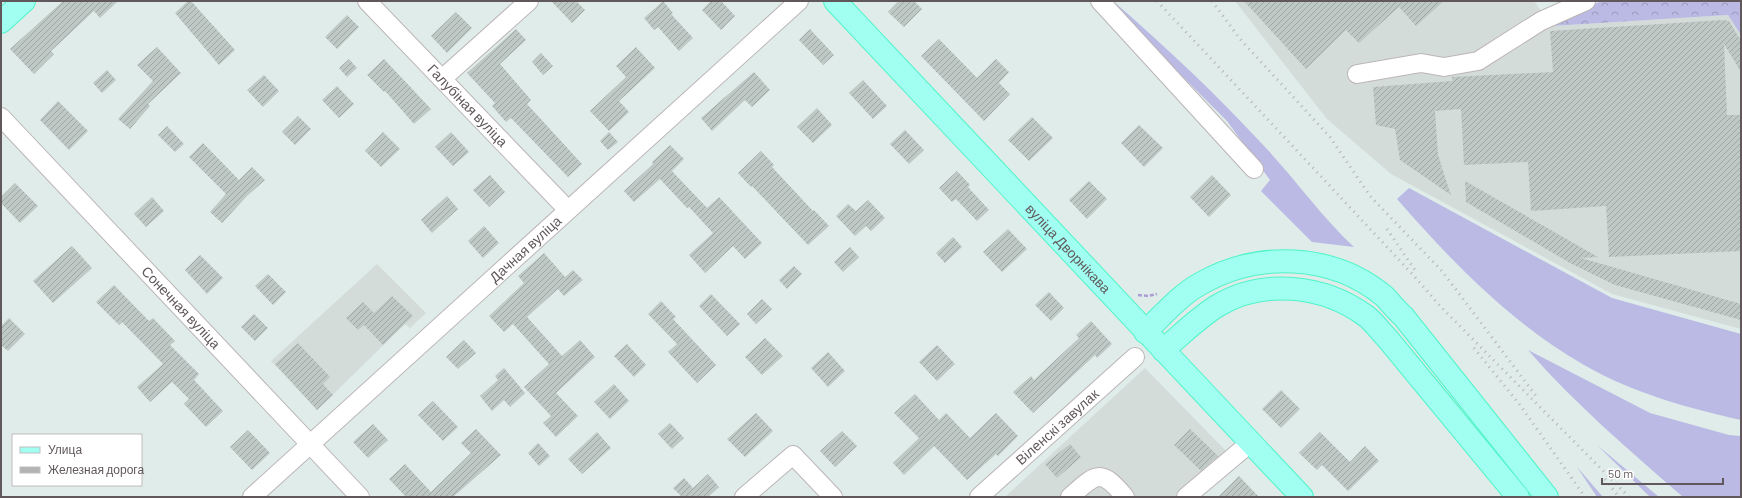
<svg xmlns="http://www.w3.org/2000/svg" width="1742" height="498" viewBox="0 0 1742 498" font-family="Barlow,sans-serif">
<defs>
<pattern id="forest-crowns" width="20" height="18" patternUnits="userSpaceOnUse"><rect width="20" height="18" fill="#babae5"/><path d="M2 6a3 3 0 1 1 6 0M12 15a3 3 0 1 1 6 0" fill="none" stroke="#9b9abd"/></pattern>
<pattern id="building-hatch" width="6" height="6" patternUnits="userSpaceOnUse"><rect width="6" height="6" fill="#bec8c5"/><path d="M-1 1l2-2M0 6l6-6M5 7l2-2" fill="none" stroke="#9ea5a3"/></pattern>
</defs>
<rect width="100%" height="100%" fill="#dfece9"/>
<g fill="#d4dcda">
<path d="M1235,1H1534L1552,26L1728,15L1741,35V329L1612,294L1391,174L1327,119Z"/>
<path d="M377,264L426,313L410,328L405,324L317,410L271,361Z"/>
<path d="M1145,368L1225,450V457L1199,497H1005Z"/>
</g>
<g fill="#babae5">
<path d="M1110,1H1113C1166,47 1217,95 1265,147C1295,179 1321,216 1354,247L1312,242L1261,191L1270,180L1227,121L1117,11Z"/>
<path d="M1409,188L1612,298L1741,334V420C1687,408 1633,393 1584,365C1511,323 1452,262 1397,199Z"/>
<path d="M1528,350L1650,413L1729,435L1741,436V497H1683C1629,450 1575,404 1528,350Z"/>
<path d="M1597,445L1659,497H1650Z"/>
<path d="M1577,467L1603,497H1597Z"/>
</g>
<path fill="url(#forest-crowns)" d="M1602,1H1741V35L1728,15L1552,26L1549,22Z"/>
<g fill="url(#building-hatch)">
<path d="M63,1H118L100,18L94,11L51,51L54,54L34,74L10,49Z"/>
<path d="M188,1H191L235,50L219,65L175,13Z"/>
<path d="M551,1H576L585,10L572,23Z"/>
<path d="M663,1L673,13L671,14L693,38L679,51L658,27L654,30L644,18Z"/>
<path d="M711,1H721L735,16L721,30L702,10Z"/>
<path d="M899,1H914L922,9L904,27L888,12Z"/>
<path d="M1244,1H1444L1416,26L1399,7L1359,43L1346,30L1306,69Z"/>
<path d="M456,12L472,28L447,53L431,36Z"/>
<path d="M347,15L359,27L337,49L325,37Z"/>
<path d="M1723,20L1729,21L1741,41V72L1724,44L1727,115H1741V251L1609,257L1606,206L1531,211L1528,162L1464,165L1461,109L1435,111L1438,155L1442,167H1439L1442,168L1451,195L1400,160L1395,129L1376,125L1373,87L1452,81V77L1553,72L1550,31Z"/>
<path d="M516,29L526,40L500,64L531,100L527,104L582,164L568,177L511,118L506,122L492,106L495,103L467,73Z"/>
<path d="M810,29L834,55L823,65L799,40Z"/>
<path d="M939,39L977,78L996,59L1009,72L999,83L1010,94L984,121L921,56Z"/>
<path d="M157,47L181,73L148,104L150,106L130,129L118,119L153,81L137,65Z"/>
<path d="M636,47L655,68L619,101L629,112L609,131L590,111L626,77L616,66Z"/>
<path d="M541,53L553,66L543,75L532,62Z"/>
<path d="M349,59L357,68L347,77L339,68Z"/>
<path d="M384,59L431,109L414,124L385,91L384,92L367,75Z"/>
<path d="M107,70L116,80L102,93L93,83Z"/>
<path d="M754,72L770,90L752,107L745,100L712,131L701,118Z"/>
<path d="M264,75L279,91L263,107L247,90Z"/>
<path d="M863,80L887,106L873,119L849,93Z"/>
<path d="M337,86L354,104L339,118L322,100Z"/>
<path d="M58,101L88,131L69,150L40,120Z"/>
<path d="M817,108L832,125L813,143L797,127Z"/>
<path d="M298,116L311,129L295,145L282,132Z"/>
<path d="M1032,117L1053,138L1029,161L1008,140Z"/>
<path d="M1139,125L1163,148L1144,167L1121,143Z"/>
<path d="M167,126L184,144L175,152L158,135Z"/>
<path d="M905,130L924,150L909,164L890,144Z"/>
<path d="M383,132L400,149L381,167L365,151Z"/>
<path d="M451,132L469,152L453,166L435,147Z"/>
<path d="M609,132L618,142L608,150L600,141Z"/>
<path d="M203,143L239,180L252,167L265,180L247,196L222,223L210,212L226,194L189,157Z"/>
<path d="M670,145L684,159L672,171L707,208L719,197L762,243L745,259L733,246L705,273L689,255L713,233L689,207L687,208L660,179L634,202L624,191L653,164L652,162Z"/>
<path d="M761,151L774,165L772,167L813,211L814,210L829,226L808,245L752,186L751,187L738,173Z"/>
<path d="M957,171L970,185L968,187L989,210L977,221L956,199L952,202L939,188Z"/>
<path d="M490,175L505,192L489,207L473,190Z"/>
<path d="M1212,175L1231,195L1209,217L1190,197Z"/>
<path d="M1089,181L1107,199L1087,219L1069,200Z"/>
<path d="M1465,181L1598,257L1581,258L1741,304V320L1615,285L1570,263L1466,202Z"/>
<path d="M15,183L38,206L20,223L1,203V197Z"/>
<path d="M447,196L458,209L432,233L421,220Z"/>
<path d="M152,197L164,211L146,227L134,214Z"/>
<path d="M868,200L885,218L871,231L866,226L855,236L836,216L848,204L856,211Z"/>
<path d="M484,226L499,243L483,258L468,241Z"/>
<path d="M1008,229L1027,249L1002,272L983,252Z"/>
<path d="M953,237L962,247L945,263L936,253Z"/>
<path d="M72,246L92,268L53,303L33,281Z"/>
<path d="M850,247L859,257L843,272L834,262Z"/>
<path d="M544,253L565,277L573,270L583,280L564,296L558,289L527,317L562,356L580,340L595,357L556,393L578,416L556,437L543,423L551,416L524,387L549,364L513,324L504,332L489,316L524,283L518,276Z"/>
<path d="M200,255L223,278L207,294L185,270Z"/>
<path d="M794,266L802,274L787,289L779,280Z"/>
<path d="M268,274L286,292L273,305L255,286Z"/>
<path d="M114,285L149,321L153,318L175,341L170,345L199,374L194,380L223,411L206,427L184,404L189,399L172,382L150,402L137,387L163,364L122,322L119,325L96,302Z"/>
<path d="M1049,292L1064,308L1051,321L1035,305Z"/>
<path d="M711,294L740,324L727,336L699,306Z"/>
<path d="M392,296L413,316L383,345L364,325L358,330L346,318L363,302L374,313Z"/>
<path d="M762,299L772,309L756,324L747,314Z"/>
<path d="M661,301L676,317L673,319L716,365L697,383L668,352L677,344L648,314Z"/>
<path d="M254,314L268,328L255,341L241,327Z"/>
<path d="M9,318L25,334L8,351L1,345V326Z"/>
<path d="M1091,321L1112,344L1097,358L1095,355L1033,413L1013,392L1031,376L1034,380L1079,338L1076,335Z"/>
<path d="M765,338L783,356L762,375L745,357Z"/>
<path d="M464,340L476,353L458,369L446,357Z"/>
<path d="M298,343L330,377L323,384L333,395L317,410L275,364Z"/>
<path d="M627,344L646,365L634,377L614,356Z"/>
<path d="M937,345L955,364L937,381L919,362Z"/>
<path d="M828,352L845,371L828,387L811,368Z"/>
<path d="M504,368L525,393L510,407L504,400L492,411L480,396L498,380L495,376Z"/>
<path d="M614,384L629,401L610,419L594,402Z"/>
<path d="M1281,390L1300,409L1281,428L1262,409Z"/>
<path d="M915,394L939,420L946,413L970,438L996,413L1018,436L998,456L996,454L967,480L934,446L904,475L893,463L919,438L894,413Z"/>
<path d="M433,401L458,427L443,441L418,415Z"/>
<path d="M756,413L773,431L745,457L727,439Z"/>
<path d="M670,423L684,438L672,449L658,434Z"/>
<path d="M373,424L388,440L368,458L353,442Z"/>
<path d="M476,429L501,455L453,497H406L389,479L405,464L431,492L471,453L461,443Z"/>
<path d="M1190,429L1218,456L1201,471L1174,445Z"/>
<path d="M248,430L270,453L252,470L230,447Z"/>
<path d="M842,431L857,446L835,467L820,451Z"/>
<path d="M597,432L611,448L582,474L568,459Z"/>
<path d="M1320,432L1350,462L1365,446L1379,461L1348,491L1322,465L1317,470L1299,453Z"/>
<path d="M538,443L550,456L539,466L528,453Z"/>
<path d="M1070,444L1081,457L1057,478L1045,464Z"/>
<path d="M708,474L719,487L708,497H682L673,488L684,478L693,488Z"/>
<path d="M1239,476L1259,497H1218Z"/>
</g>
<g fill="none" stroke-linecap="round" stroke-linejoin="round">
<g stroke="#bcb5b7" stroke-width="20">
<g id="minor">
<path id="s1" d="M367,1L568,210"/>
<path d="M1100,1L1254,169"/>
<path d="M1357,74L1421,63L1444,67L1478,61L1541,21L1586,1"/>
<path d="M442,79L529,1"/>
<path id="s2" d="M1,117L360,497"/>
<path id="s3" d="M252,497L799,1"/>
<path d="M744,497L793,455L833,497"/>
<path id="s4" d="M979,497L1135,357"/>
<path d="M1070,497C1096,474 1100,467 1125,497"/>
<path d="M1186,497L1250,443"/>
</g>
</g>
<g stroke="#4ff4c8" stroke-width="24">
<g id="major">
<path id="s5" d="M835,1L1302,497"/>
<path d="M1,22L24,1"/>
<path d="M1145,332C1162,316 1180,295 1200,284C1257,251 1332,253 1384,296C1390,302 1396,310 1403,316L1547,497"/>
<path d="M1163,350C1181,335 1198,318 1217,306C1263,278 1324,285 1366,316C1374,322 1380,331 1387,338L1518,497"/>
</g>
</g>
<path stroke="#ac9dd7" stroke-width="2.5" stroke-dasharray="4 2" stroke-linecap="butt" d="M1138,295L1148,296L1157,294"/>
<use href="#minor" stroke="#fff" stroke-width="18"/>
<use href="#major" stroke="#a0fff1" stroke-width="22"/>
<g stroke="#b4b3b4" stroke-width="3" stroke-dasharray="1 5" stroke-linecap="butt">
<path d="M1157,1L1415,277L1440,306L1629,497"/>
<path d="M1212,1L1240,39L1330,137L1370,196L1442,271L1536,396"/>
<path d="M1387,229L1417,273"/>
<path d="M1474,348L1520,405L1585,497"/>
<path d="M1605,479L1619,497"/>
</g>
</g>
<g text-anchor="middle" stroke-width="3" stroke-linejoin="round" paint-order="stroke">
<g font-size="14" fill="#61585c" stroke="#fff">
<text dy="5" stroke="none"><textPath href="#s1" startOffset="145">Галубіная вуліца</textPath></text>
<text dy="5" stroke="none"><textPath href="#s3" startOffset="369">Дачная вуліца</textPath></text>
<text dy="5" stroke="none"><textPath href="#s5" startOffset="340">вуліца Дворнікава</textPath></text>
<text dy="5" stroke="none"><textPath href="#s2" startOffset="262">Сонечная вуліца</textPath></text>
<text dy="5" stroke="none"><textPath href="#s4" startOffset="105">Віленскі завулак</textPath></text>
</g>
</g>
<rect width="1742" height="498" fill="none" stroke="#61585c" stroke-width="4"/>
<rect x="12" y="434" width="130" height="52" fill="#ffffff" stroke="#c0bcbe"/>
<rect x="20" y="447" width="20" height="6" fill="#a0fff1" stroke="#c0bcbe"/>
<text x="48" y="454" font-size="12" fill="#61585c">Улица</text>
<rect x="20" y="467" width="20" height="6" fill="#b4b3b4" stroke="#c0bcbe"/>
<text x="48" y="474" font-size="12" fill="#61585c">Железная дорога</text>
<path d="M1602 478v6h121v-6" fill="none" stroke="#61585c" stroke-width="2"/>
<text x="1608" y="478" font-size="12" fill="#61585c" stroke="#ffffff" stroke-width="3" paint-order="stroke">50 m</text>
</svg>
